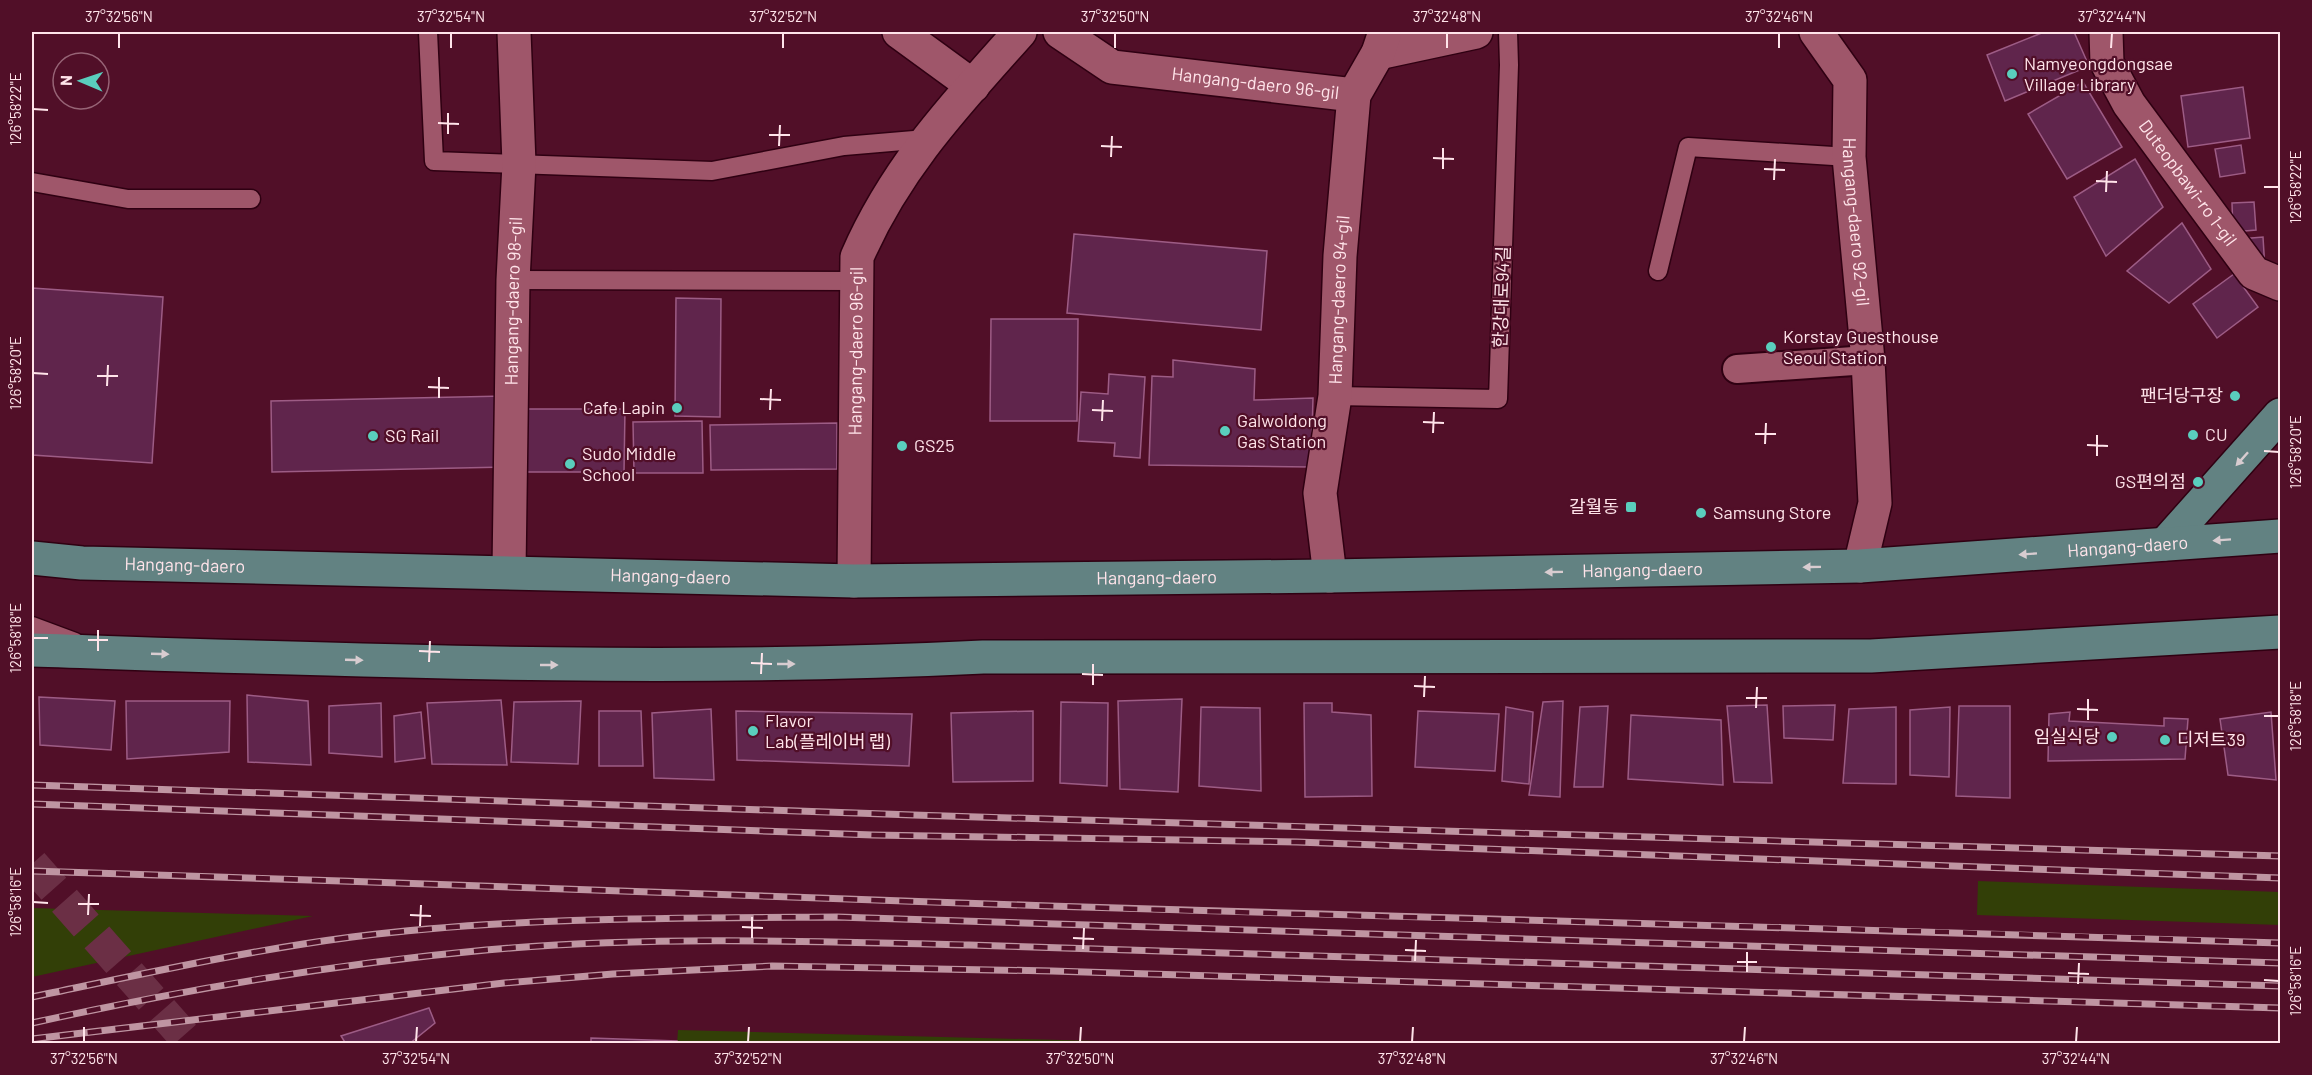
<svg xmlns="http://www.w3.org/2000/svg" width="2312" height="1075" viewBox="0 0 2312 1075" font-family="Barlow,'Noto Sans KR',sans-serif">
<rect width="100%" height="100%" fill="#510f28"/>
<g fill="#323f07">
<path d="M1978,881L2280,892V925L1977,915Z"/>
<path d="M32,908L313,916L32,977Z"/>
<path d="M678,1030L1098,1041V1043L677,1044Z"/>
</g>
<g fill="#60254c" stroke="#9d5c85" stroke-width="1.5">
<path d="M2044,32H2074L2089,66L2005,101L1987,55Z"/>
<path d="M2083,82L2122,147L2067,179L2028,114Z"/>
<path d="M2243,87L2250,138L2188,147L2181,96Z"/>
<path d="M2241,145L2245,173L2220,177L2215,149Z"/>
<path d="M2135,159L2163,207L2106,256L2074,197Z"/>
<path d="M2254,202L2256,230L2233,232L2232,203Z"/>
<path d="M2182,223L2211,269L2169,303L2127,271Z"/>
<path d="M1074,234L1267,251L1261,330L1067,313Z"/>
<path d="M2263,237L2265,270L2240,239Z"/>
<path d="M2234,274L2258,307L2217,338L2193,304Z"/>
<path d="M32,288L163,297L152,463L32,455Z"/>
<path d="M676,298L721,299L720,417L675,416Z"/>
<path d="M991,319H1078L1077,421H990Z"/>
<path d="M1173,360L1255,369L1254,400L1313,398L1311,467L1149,465L1152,376L1173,377Z"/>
<path d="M1109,374L1145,377L1140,458L1114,456L1115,443L1078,441L1081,392L1108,394Z"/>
<path d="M505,396L506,467L272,472L271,401Z"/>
<path d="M527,409H625L624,472H527Z"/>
<path d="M702,421L703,473H634L633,422Z"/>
<path d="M837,423V469L711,470L710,425Z"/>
<path d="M247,695L308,701L311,765L248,762Z"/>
<path d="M39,697L115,701L111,750L40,745Z"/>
<path d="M1182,699L1178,792L1120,789L1118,701Z"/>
<path d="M501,700L507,765L432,764L427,703Z"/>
<path d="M126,701H230L229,752L127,759Z"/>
<path d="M581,701L578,764L511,762L514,702Z"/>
<path d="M1563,701L1560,797L1529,795L1543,702Z"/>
<path d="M1061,702L1108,703L1107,786L1060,783Z"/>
<path d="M381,703L382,757L329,753V706Z"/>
<path d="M1304,703H1332V712L1371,715L1372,796L1305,797Z"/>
<path d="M1767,705L1772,783L1734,782L1727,706Z"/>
<path d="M1835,705L1833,740L1784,738L1783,706Z"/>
<path d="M1608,706L1603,787H1574L1580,707Z"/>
<path d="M1959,706H2010V798L1956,796Z"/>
<path d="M1201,707L1260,708L1261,791L1199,786Z"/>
<path d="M1506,707L1533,712L1529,784L1502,781Z"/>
<path d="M1896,707V784L1843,783L1849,709Z"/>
<path d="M1950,707L1949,777L1910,775V710Z"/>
<path d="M711,709L714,780L654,778L652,713Z"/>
<path d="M599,711H641L643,766H599Z"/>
<path d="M736,711L912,714L909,766L737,760Z"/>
<path d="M1033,711V781L953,782L951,713Z"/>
<path d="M1418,711L1499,714L1495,771L1415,767Z"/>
<path d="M421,712L425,758L395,762L394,716Z"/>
<path d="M2070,712L2069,721L2164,726V718L2188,719L2185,759L2048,761L2049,714Z"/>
<path d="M2271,712L2276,780L2228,775L2220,719Z"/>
<path d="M1631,715L1721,720L1723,785L1628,779Z"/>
<path d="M429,1008L435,1023L409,1044H346L341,1036Z"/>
<path d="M591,1038L677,1041V1044H591Z"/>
</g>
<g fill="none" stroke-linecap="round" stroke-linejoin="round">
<path stroke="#6b2f45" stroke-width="33" stroke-dasharray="33 16" stroke-linecap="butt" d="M32,864L191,1044"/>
<g stroke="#2f0012" stroke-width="21">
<g id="service">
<path d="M428,32L434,161L712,171L844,146L926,139"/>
<path d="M32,182L128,199H251"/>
<path d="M1658,271L1688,147L1849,157"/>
<path d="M513,280L856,281"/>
<path d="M1335,396L1498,399L1509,65L1508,32"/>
<path d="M32,626L75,642"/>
</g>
</g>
<g stroke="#2f0012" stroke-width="32">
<path id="pedestrian" d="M1737,369L1868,360"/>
</g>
<g stroke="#2f0012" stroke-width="36">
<g id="minor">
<path d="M899,32L973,86"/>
<path id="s1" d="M1060,32L1112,67L1354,95"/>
<path id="s2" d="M1816,32L1850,80L1849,157L1868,360L1875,503L1860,566"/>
<path id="s3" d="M2106,32L2107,63L2129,104L2254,273L2280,284"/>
<path d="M1378,53L1476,32"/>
<path id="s4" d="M509,571L513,280L519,164L514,32"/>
<path id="s5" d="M1330,576L1320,493L1335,396L1340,256L1354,95L1378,53L1385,32"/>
<path id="s6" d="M854,581L857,257C896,167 956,104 1020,32"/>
</g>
</g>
<g stroke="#2f0012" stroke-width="36">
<g id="primary">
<path d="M2165,544L2280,415"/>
<path id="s7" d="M32,558L82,563L854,581L1330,576L1860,566L2280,536"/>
<path d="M32,650C349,660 665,673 983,657L1871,656L2280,632"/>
</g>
</g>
<use href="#service" stroke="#9f566a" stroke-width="18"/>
<use href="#pedestrian" stroke="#9f566a" stroke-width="28"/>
<use href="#minor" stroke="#9f566a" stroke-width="33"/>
<use href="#primary" stroke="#628282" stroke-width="33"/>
<g stroke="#bf95a2" stroke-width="7">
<g id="rail">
<path d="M32,785L913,815L2280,856"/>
<path d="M32,804L873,835L1297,842L2280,878"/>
<path d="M32,871C371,881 709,895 1049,906C1459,920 1870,928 2280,943"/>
<path d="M32,997C138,975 244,951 352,937C512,917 675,918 837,917L2280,963"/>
<path d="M32,1023C182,990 332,964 486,950C646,936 809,941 969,945L2280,986"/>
<path d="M32,1039L504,983L613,974L772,966L1052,971L2280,1008"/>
</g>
</g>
<use href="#rail" stroke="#510f28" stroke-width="4.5" stroke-dasharray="14" stroke-linecap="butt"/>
</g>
<defs><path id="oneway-solid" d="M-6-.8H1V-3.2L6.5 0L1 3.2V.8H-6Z" transform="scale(1.5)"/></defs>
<g fill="#d8ccd0">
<use href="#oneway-solid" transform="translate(2242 459) rotate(132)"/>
<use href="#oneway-solid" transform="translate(2222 540) rotate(176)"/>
<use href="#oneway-solid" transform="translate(2028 554) rotate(176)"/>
<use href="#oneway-solid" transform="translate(1812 567) rotate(179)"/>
<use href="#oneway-solid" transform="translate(1554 572) rotate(179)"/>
<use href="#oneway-solid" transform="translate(160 654) rotate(2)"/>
<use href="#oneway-solid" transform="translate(354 660) rotate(2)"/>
<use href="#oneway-solid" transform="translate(786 664)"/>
<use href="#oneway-solid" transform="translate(549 665)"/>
</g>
<path fill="none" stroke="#ffe4ea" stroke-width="2" d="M119,48V33M451,48V33M783,48V33M1115,48V33M1447,48V33M1779,48V33M2111,48L2112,33M33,109L48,110M438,123L459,124M448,134V113M769,135H790M779,146L780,125M1101,146L1122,147M1111,157L1112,136M1433,158L1454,159M1443,169V148M1764,169L1785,170M1774,180L1775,159M2096,181L2117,182M2264,187H2279M2106,192L2107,171M33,373L48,374M97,376H118M107,386L108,365M428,387L449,388M439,398V377M760,399L781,400M770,410L771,389M1092,410L1113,411M1102,421L1103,400M1423,422L1444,423M1433,433L1434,412M1755,434H1776M1765,444L1766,423M2087,445L2108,446M2264,451L2279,452M2097,456V435M33,638H48M88,640H108M98,651V630M419,651L440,652M429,662L430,641M751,663L772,664M761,674L762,653M1082,674L1103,675M1093,685V664M1414,686L1435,687M1424,697L1425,676M1746,698H1767M1756,708L1757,687M2077,709L2098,710M2264,716H2279M2088,720V699M33,902L48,903M78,904H99M88,915L89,894M410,915L431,916M420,926L421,905M742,927L763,928M752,938V917M1073,938L1094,939M1083,949L1084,928M1405,950L1426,951M1415,961L1416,940M1737,962H1757M1747,972V952M2068,973L2089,974M2264,980L2279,981M2078,984L2079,963M84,1042V1027M416,1042L417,1027M748,1042L749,1027M1080,1042L1081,1027M1412,1042L1413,1027M1744,1042L1745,1027M2076,1042L2077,1027"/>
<g fill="#5acebd" stroke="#510f28" stroke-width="2">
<circle cx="2012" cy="74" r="6"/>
<circle cx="1771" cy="347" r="6"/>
<circle cx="2235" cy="396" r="6"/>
<circle cx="677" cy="408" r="6"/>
<circle cx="1225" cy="431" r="6"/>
<circle cx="2193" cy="435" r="6"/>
<circle cx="373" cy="436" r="6"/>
<circle cx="902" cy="446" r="6"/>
<circle cx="570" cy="464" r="6"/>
<circle cx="2198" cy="482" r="6"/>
<rect x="1625" y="501" width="12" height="12" rx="3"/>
<circle cx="1701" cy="513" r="6"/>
<circle cx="753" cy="731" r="6"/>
<circle cx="2112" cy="737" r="6"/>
<circle cx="2165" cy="740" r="6"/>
</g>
<g text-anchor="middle" stroke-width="4.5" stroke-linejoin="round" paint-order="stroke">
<g font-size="18" fill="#ffe4ea" stroke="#510f28" text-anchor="start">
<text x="2024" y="70">Namyeongdongsae<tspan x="2024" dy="21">Village Library</tspan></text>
<text x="1783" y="343">Korstay Guesthouse<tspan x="1783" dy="21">Seoul Station</tspan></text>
<text x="2223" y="402" text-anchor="end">팬더당구장</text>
<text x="665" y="414" text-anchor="end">Cafe Lapin</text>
<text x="1237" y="427">Galwoldong<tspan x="1237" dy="21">Gas Station</tspan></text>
<text x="2205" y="441">CU</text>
<text x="385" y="442">SG Rail</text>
<text x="914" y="452">GS25</text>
<text x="582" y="460">Sudo Middle<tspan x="582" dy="21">School</tspan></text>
<text x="2186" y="488" text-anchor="end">GS편의점</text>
<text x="1619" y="513" text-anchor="end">갈월동</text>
<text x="1713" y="519">Samsung Store</text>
<text x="765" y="727">Flavor<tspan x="765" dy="21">Lab(플레이버 랩)</tspan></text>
<text x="2100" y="743" text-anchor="end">임실식당</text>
<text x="2177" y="746">디저트39</text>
</g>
<g font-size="18" fill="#ffe4ea" stroke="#510f28">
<text dy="6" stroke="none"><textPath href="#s1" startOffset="207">Hangang-daero 96-gil</textPath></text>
<text dy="6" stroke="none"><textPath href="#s3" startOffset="176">Duteopbawi-ro 1-gil</textPath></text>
<text dy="6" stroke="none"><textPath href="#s2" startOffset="201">Hangang-daero 92-gil</textPath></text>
<text transform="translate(1502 297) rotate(-88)" y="6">한강대로94길</text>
<text dy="6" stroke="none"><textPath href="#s4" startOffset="270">Hangang-daero 98-gil</textPath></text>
<text dy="6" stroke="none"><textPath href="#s5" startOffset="278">Hangang-daero 94-gil</textPath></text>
<text dy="6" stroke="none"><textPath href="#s6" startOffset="230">Hangang-daero 96-gil</textPath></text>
<text dy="6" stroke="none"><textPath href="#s7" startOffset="2097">Hangang-daero</textPath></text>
<text dy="6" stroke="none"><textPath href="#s7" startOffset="153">Hangang-daero</textPath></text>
<text dy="6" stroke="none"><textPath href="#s7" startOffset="1611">Hangang-daero</textPath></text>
<text dy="6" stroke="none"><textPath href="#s7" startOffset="639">Hangang-daero</textPath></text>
<text dy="6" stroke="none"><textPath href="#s7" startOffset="1125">Hangang-daero</textPath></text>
</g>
</g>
<rect width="2312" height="1075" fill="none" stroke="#510f28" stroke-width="66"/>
<g transform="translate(81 81) rotate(272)"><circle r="28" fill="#510f28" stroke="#976476" stroke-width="1.5"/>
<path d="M0-4.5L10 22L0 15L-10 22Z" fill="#5acebd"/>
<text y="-9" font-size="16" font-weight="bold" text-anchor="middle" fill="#ffe4ea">N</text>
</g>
<rect x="33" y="33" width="2246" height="1009" fill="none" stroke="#ffe4ea" stroke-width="2"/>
<g font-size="15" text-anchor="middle" fill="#ffe4ea">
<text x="119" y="22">37°32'56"N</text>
<text x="451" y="22">37°32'54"N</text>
<text x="783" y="22">37°32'52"N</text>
<text x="1115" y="22">37°32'50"N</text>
<text x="1447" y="22">37°32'48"N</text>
<text x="1779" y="22">37°32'46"N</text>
<text x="2112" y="22">37°32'44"N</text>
<text transform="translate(16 109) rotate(-90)" y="5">126°58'22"E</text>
<text transform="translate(2296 187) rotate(-90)" y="5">126°58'22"E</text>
<text transform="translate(16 373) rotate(-90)" y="5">126°58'20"E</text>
<text transform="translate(2296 452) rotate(-90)" y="5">126°58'20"E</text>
<text transform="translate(16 638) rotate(-90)" y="5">126°58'18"E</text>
<text transform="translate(2296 716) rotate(-90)" y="5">126°58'18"E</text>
<text transform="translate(16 902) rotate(-90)" y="5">126°58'16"E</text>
<text transform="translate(2296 981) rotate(-90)" y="5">126°58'16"E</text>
<text x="84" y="1064">37°32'56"N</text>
<text x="416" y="1064">37°32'54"N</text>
<text x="748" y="1064">37°32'52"N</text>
<text x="1080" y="1064">37°32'50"N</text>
<text x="1412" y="1064">37°32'48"N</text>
<text x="1744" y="1064">37°32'46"N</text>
<text x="2076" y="1064">37°32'44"N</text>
</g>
</svg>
